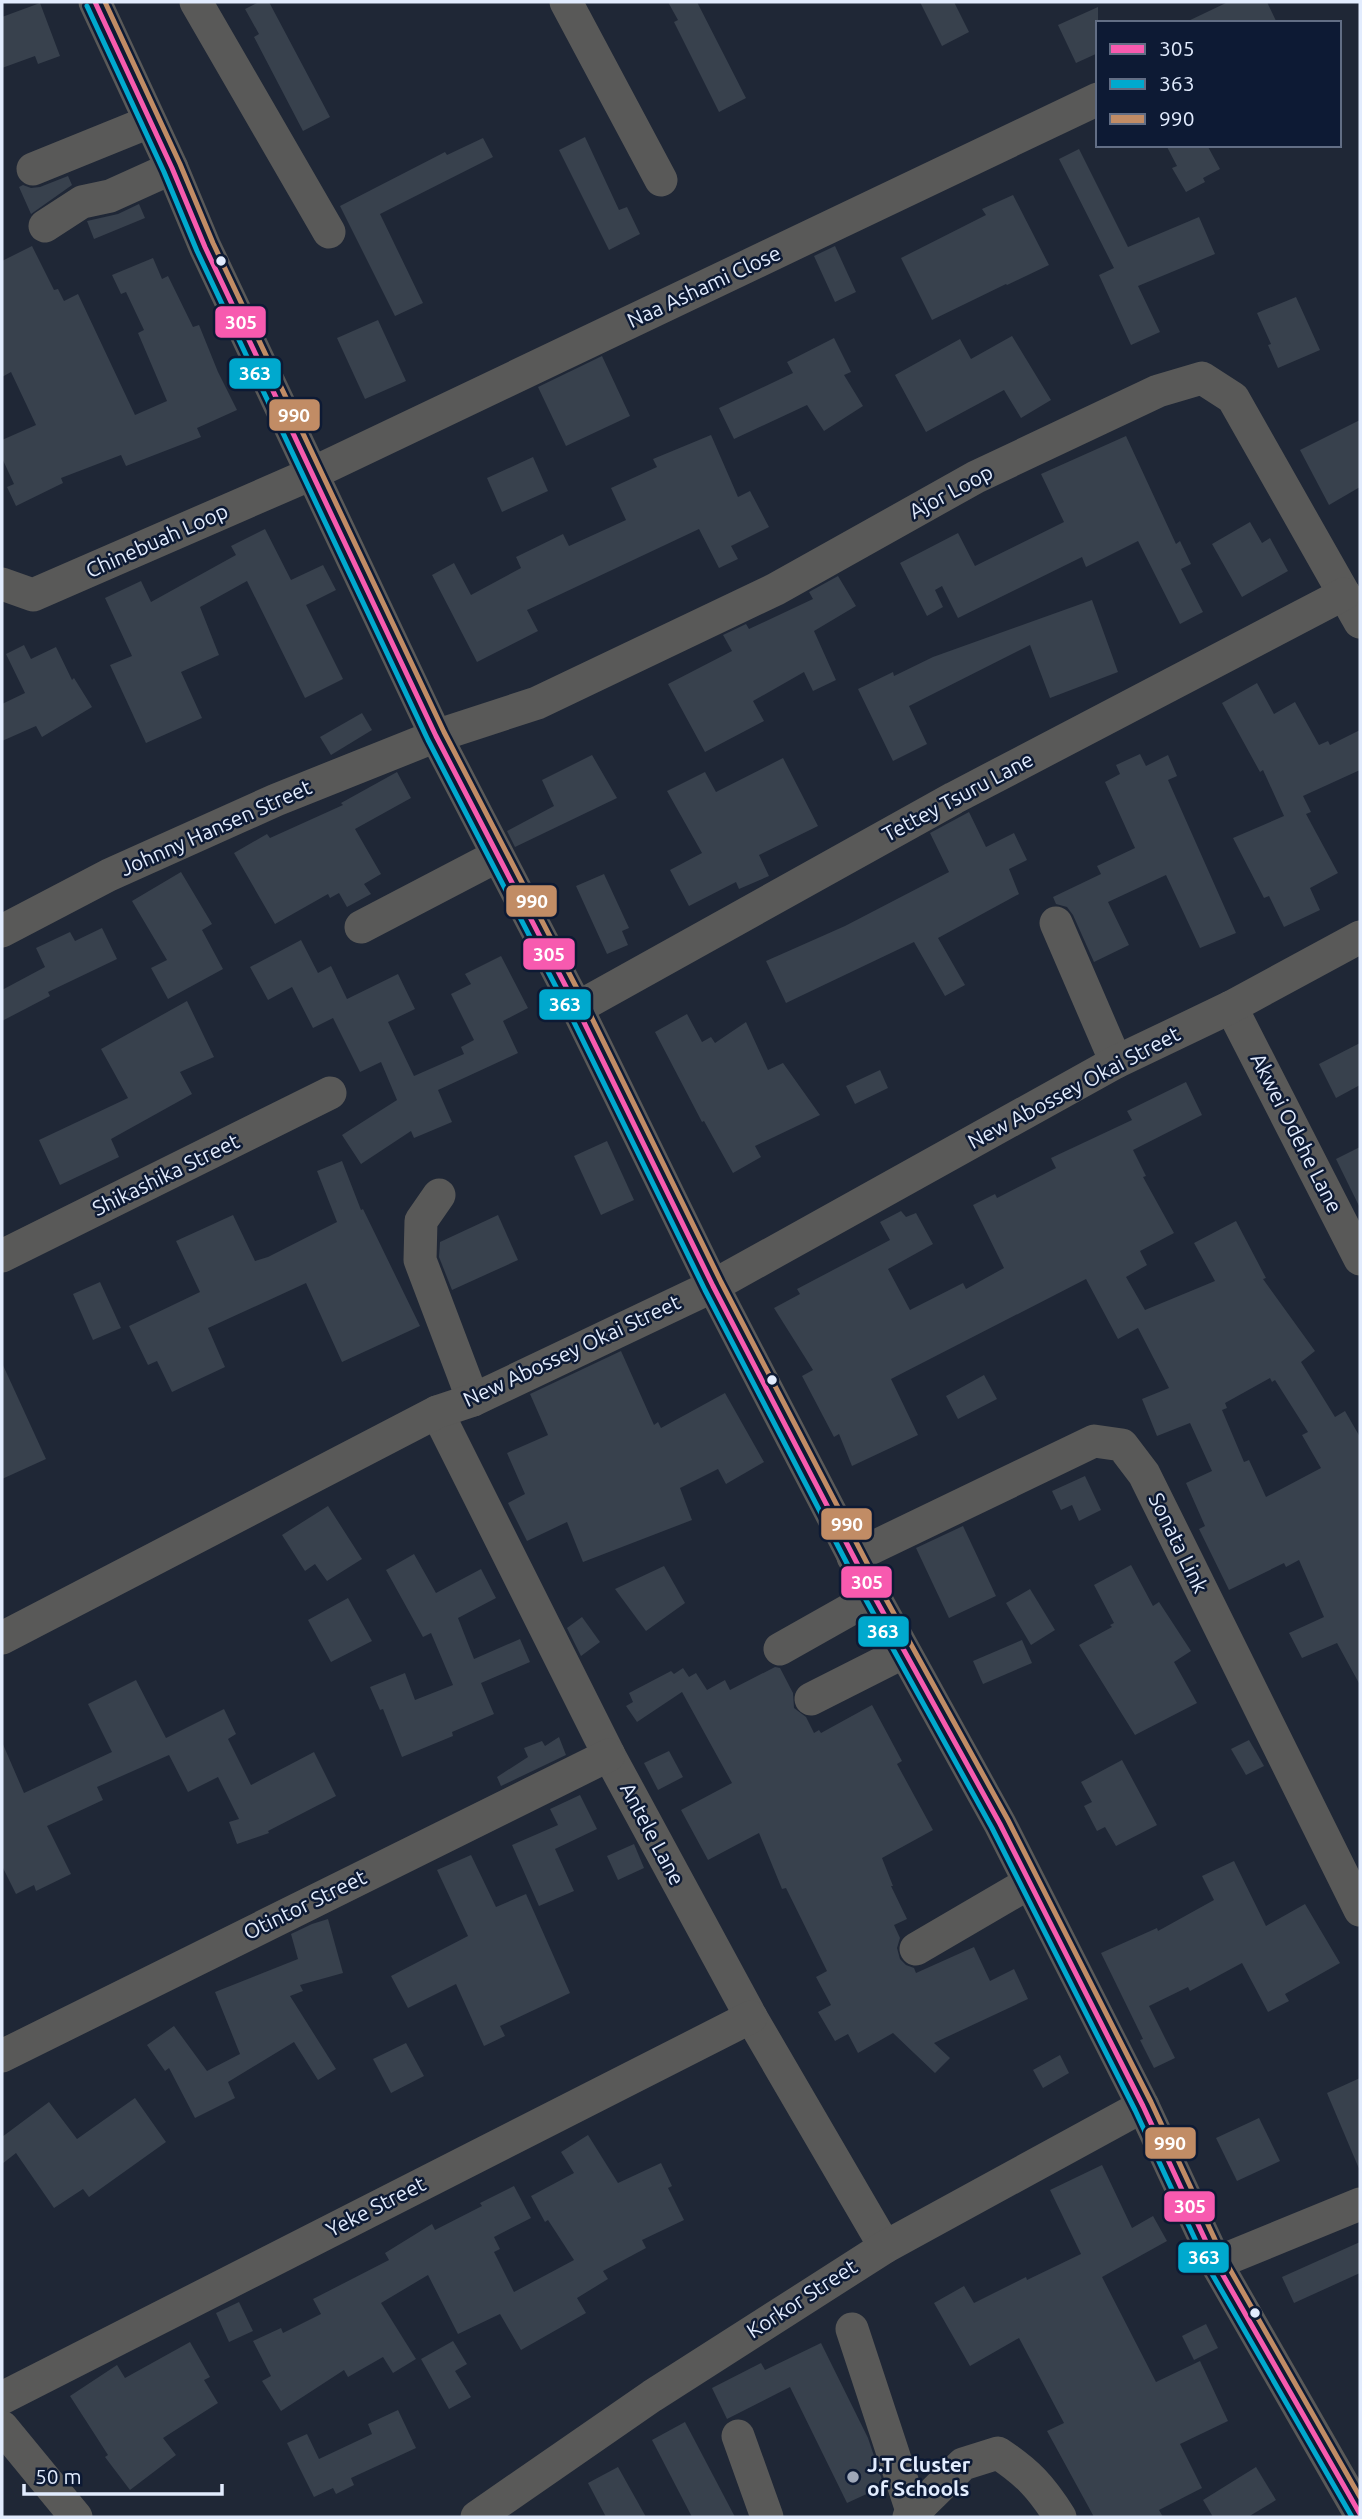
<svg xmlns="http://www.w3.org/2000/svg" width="1362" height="2519" viewBox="0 0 1362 2519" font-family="Ubuntu,sans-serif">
<rect width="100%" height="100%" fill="#1f2736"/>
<g fill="#38414d" fill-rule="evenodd">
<path d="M259,2H269L330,117L303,131L254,37L259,34L245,9Z"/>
<path d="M668,2H697L746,98L719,112L674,22L678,20Z"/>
<path d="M920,2H954L969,32L942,46Z"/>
<path d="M1228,2H1267L1277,23H1184Z"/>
<path d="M40,3L60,56L38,64L35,56L2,68V17Z"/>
<path d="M1098,7V53L1076,63L1058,25Z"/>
<path d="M585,137L619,210L627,207L640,234L609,250L559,150Z"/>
<path d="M483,138L493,157L380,214L423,303L395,316L340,206L445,152L447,155Z"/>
<path d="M1166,145H1207L1220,169L1203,178L1205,182L1186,192L1172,168L1177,166Z"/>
<path d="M1079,149L1128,247L1199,217L1215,254L1138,286L1160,332L1131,345L1099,275L1114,268L1059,159Z"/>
<path d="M68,176L72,185L31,214L19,187L23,185L31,188L40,187Z"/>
<path d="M1013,195L1049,265L1007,285L1006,284L932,320L901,258L986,215L982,209Z"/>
<path d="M139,204L145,218L94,239L87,221L118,214Z"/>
<path d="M32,246L54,290L58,289L64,301L78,294L135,415L167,401L138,333L144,330L126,292L121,294L112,275L153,258L162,279L168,276L193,327L199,325L218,372L237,410L197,428L201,437L126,466L121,455L61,478L63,483L16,506L7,487L14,484L2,458V440L36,425L11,372L2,377V261Z"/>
<path d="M835,246L856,292L835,302L814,256Z"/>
<path d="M1296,297L1320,350L1278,368L1268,345L1271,344L1257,313Z"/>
<path d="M378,320L406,381L365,399L337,338Z"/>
<path d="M1012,336L1051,400L1021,418L1004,390L926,432L895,375L960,339L971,359Z"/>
<path d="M834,338L851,372L844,375L863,406L824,431L807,405L734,439L719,408L793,373L787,362Z"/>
<path d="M602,356L630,416L566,446L538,387Z"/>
<path d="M1360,420V487L1329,505L1300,450Z"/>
<path d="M711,435L738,497L750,491L769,527L731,546L738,559L719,568L699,529L527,610L538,631L477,662L432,575L454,563L471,595L521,568L516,557L563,534L569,546L626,520L611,488L657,467L653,459Z"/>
<path d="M1126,436L1176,544L1180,541L1191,564L1181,569L1203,612L1180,624L1138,541L1086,567L1082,557L958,618L942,586L935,590L943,607L927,616L900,563L958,533L975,566L1064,522L1041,474Z"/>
<path d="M533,457L548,491L502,512L487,478Z"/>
<path d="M1250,522L1262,543L1270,538L1288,571L1242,597L1212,544Z"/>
<path d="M265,529L291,580L323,565L336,590L306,605L343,679L305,698L247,581L200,607L219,655L181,672L202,718L146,743L110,665L132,656L105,598L141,581L151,602L236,555L231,546Z"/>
<path d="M838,576L856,606L814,631L836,680L813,691L804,672L753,701L764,721L705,752L668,684L732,651L723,635L746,624L749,629L813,599L809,592Z"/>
<path d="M1092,600L1118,672L1050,698L1030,645L909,706L927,744L893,761L858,689L893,672L894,676L933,657Z"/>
<path d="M24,645L31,659L56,647L72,680L74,678L92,707L42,737L36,726L2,741V704L25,693L6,654Z"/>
<path d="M1257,683L1274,714L1295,702L1319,745L1328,741L1330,745L1360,730V770L1303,796L1311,812L1306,814L1338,873L1310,888L1320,910L1284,927L1269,896L1264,898L1233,838L1284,816L1263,770L1260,772L1222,703Z"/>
<path d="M362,713L372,730L331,755L320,737Z"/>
<path d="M1140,754L1146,766L1168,755L1177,776L1168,780L1236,933L1200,948L1166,875L1108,902L1129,945L1094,962L1073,915L1067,907L1056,904L1053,897L1101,874L1097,866L1135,848L1105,782L1120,774L1116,765Z"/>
<path d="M592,755L617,798L515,847L507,831L554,806L542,780Z"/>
<path d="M783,758L818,826L759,855L769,876L739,889L736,882L689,906L670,870L702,853L667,791L705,772L716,792Z"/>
<path d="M397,772L411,798L355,829L381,874L364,884L371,894L347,907L339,893L330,898L328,894L275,924L234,853L267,834L270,838L343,805L341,803Z"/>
<path d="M969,812L986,847L1014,833L1027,860L1009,869L1019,894L938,938L965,985L945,996L914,942L786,1003L766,961L845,926L949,872L930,833Z"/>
<path d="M181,872L212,924L202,930L223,969L168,999L151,968L167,960L132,901Z"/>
<path d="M604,874L629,928L622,931L628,945L607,954L576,886Z"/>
<path d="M102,928L117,959L48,992L50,996L2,1021V990L45,967L36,948L70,932L75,941Z"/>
<path d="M301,940L318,973L331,966L347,999L398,974L415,1009L388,1022L414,1076L464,1054L461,1047L474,1040L451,994L471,984L465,974L501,956L528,1008L503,1021L518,1053L438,1090L452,1122L414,1138L411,1131L361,1164L342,1135L397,1100L381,1062L360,1072L333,1018L313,1028L292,987L268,1000L250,967Z"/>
<path d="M187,1001L214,1057L180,1072L192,1094L111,1139L119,1157L60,1185L39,1140L128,1098L101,1049Z"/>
<path d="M687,1014L702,1042L711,1037L715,1043L746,1022L768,1070L783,1063L820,1115L755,1146L761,1157L733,1173L704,1121L702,1122L655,1032Z"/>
<path d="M1360,1043V1085L1336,1098L1319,1064Z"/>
<path d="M880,1070L888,1088L855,1104L846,1086Z"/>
<path d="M1186,1082L1202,1115L1133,1150L1146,1176L1143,1177L1174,1233L1140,1251L1147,1265L1126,1277L1145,1310L1215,1281L1194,1243L1236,1221L1266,1278L1263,1279L1315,1351L1301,1362L1335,1417L1345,1411L1360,1437V1685L1337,1643L1302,1658L1289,1633L1324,1617L1299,1560L1286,1567L1284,1563L1229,1590L1199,1529L1205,1526L1186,1483L1212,1471L1190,1423L1157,1436L1142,1399L1169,1388L1138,1328L1118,1339L1086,1279L891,1379L918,1435L852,1466L839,1434L834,1437L802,1376L813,1370L774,1308L800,1294L797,1289L890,1240L880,1222L901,1211L906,1217L916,1213L933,1244L888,1269L910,1310L963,1283L966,1289L1004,1268L973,1205L995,1194L997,1198L1056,1168L1051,1158L1132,1120L1127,1111ZM1270,1378L1272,1382L1275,1380L1308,1432L1302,1435L1321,1468L1266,1497L1249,1460L1244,1462L1222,1410L1227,1408L1225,1403Z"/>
<path d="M607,1141L634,1200L601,1215L574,1156Z"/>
<path d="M1360,1147V1208L1336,1159Z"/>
<path d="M342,1161L361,1210L363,1209L420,1326L342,1362L306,1283L208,1328L225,1367L172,1392L157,1361L148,1365L129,1326L200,1292L176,1241L233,1215L255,1261L268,1257L337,1222L317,1171Z"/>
<path d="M498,1215L518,1260L452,1290L439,1257L440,1242Z"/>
<path d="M100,1282L121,1328L93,1340L73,1294Z"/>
<path d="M621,1351L654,1425L658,1422L661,1428L725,1393L764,1462L726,1484L718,1469L680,1488L692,1520L583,1562L567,1522L527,1541L508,1503L525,1494L507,1453L548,1435L530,1394Z"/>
<path d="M2,1363L46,1459L2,1479Z"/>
<path d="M984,1375L997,1399L958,1419L946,1396Z"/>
<path d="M1085,1476L1101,1510L1079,1521L1072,1505L1061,1510L1052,1491Z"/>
<path d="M328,1506L362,1559L327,1581L315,1564L305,1571L282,1535Z"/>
<path d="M963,1526L996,1596L949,1618L916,1548Z"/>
<path d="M414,1554L436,1593L481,1569L496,1598L458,1618L474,1659L520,1639L530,1662L481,1683L494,1714L452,1732L453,1736L402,1757L383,1709L380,1710L370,1687L405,1673L415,1700L453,1685L431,1633L423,1637L386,1570Z"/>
<path d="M1131,1565L1153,1606L1159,1602L1191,1651L1174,1662L1197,1703L1135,1735L1079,1645L1112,1627L1110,1625L1114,1623L1094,1585Z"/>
<path d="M664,1566L685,1603L646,1631L615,1589Z"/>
<path d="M1030,1589L1055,1630L1031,1645L1006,1603Z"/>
<path d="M348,1598L372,1641L331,1662L308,1620Z"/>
<path d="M582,1617L600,1642L581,1656L567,1628Z"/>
<path d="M1022,1640L1032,1663L983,1684L973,1661Z"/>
<path d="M775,1667L780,1668L793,1693L794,1708L806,1717L814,1733L819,1730L821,1733L872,1705L902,1761L897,1764L933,1830L882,1858L893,1886H891L907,1919L894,1925L900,1938L897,1948L900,1959L906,1965L914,1968L916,1973L974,1947L990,1981L1014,1969L1028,1999L934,2043L950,2058L935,2073L893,2033L858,2053L848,2034L835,2041L818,2012L831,2005L816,1977L827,1971L786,1888L782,1889L759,1833L708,1860L681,1810L732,1783L682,1692L637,1722L626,1706L633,1702L629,1693L671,1671L674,1674L683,1668L689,1677L696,1673L707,1690L725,1680L730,1690Z"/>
<path d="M136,1680L166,1738L224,1709L236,1734L228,1739L251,1785L314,1752L336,1796L268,1831L269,1833L237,1844L229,1822L239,1819L218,1777L188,1792L169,1755L97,1787L103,1800L47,1826L71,1874L36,1891L34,1885L16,1894L2,1866V1742L24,1793L112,1752L88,1704Z"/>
<path d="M559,1737L566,1755L501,1786L497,1777L528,1757L524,1748L542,1741L545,1746Z"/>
<path d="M1249,1740L1264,1766L1246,1775L1231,1749Z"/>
<path d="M669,1751L683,1777L658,1790L644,1763Z"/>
<path d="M1122,1760L1157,1825L1116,1846L1105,1827L1097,1831L1084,1806L1092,1802L1081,1782Z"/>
<path d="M580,1795L597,1829L555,1849L574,1891L539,1906L512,1845L558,1825L550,1809Z"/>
<path d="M634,1844L644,1868L618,1880L607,1856Z"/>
<path d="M471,1855L496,1907L526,1894L570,1993L500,2026L505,2036L484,2046L456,1984L408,2008L391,1976L468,1936L437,1870Z"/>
<path d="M1234,1861L1266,1926L1305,1904L1340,1963L1285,1994L1289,2001L1268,2012L1242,1963L1190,1991L1188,1987L1149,2006L1175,2058L1154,2068L1140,2040L1143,2039L1101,1953L1157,1928L1158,1931L1214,1900L1202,1876Z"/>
<path d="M328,1919L343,1973L300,1985L303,1991L290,1996L336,2069L318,2080L294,2042L228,2082L235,2098L195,2118L169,2068L165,2071L147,2045L174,2026L207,2071L240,2054L215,1992L298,1959L291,1934L312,1924Z"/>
<path d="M406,2043L424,2076L391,2093L373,2059Z"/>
<path d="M1060,2055L1069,2073L1043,2088L1033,2070Z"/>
<path d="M1360,2078V2171L1327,2093Z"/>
<path d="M135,2098L166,2142L89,2197L83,2189L54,2208L16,2153L2,2164V2137L49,2102L77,2139Z"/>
<path d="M1259,2118L1280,2161L1237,2181L1216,2138Z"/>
<path d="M588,2135L618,2183L661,2163L672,2186L668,2188L684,2220L642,2240L646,2248L603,2271L608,2279L577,2298L586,2313L521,2350L500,2314L458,2334L428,2275L381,2303L416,2359L393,2373L383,2357L348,2377L344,2370L281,2411L262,2381L271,2376L253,2341L281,2328L283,2333L321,2314L313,2299L389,2260L385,2253L432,2224L435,2230L482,2206L480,2203L514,2186L531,2218L494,2237L500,2249L494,2252L514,2292L574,2260L548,2220L545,2222L531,2196L574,2173L561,2152Z"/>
<path d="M1102,2165L1132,2228L1153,2216L1167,2241L1102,2277L1156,2382L1200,2361L1228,2421L1180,2444L1202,2488L1159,2510L1163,2517H1094L1047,2431L1064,2423L1019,2338L970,2366L934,2303L964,2286L974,2303L1026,2277L1027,2280L1081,2254L1050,2190Z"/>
<path d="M1360,2242V2273L1294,2303L1282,2277Z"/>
<path d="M239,2302L253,2331L229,2342L216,2313Z"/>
<path d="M1206,2324L1218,2348L1194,2360L1182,2336Z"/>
<path d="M453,2341L467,2364L455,2371L471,2397L449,2409L421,2359Z"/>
<path d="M190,2342L210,2377L204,2380L218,2403L163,2438L176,2455L130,2490L105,2457L108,2455L70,2396L117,2365L125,2378Z"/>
<path d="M821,2343L868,2438L884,2486L847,2503L790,2387L727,2419L712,2388L761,2363L765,2370Z"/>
<path d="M398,2410L416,2448L351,2478L354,2485L336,2494L333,2488L314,2497L287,2443L307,2434L319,2459L372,2434L368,2424Z"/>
<path d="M685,2422L735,2517H692L652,2440Z"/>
<path d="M618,2467L646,2517H606L588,2483Z"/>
<path d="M1256,2467L1276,2500L1248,2517H1213L1203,2500Z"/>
</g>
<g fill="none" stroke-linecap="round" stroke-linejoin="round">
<g stroke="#595958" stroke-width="33">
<path d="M95,2L172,168L205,247L436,736L577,1008L713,1286L874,1596L1000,1824L1143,2106L1216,2263L1360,2514"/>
<path d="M196,2L329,232"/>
<path d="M566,2L661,180"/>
<path d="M33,169L149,122"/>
<path d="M45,226L82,202L110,196L172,168"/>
<path d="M2,584L33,595L311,474L1098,99"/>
<path d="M1056,923L1116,1062"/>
<path d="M361,927L497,856"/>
<path d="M2,931L109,875L276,800L436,736L537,703L776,589L976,477L1158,391L1202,378L1233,398L1360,622"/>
<path d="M1231,1007L1360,1259"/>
<path d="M577,1008L954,798L1344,594"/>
<path d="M439,1195L421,1221L420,1260L473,1400"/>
<path d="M2,1256L330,1093"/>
<path d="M437,1412L609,1755L751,2017L885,2247"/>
<path d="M853,1557L1094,1441L1122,1445L1144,1474L1360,1910"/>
<path d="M2,1638L437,1412L473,1400L713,1286L1116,1062L1231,1007L1360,937"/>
<path d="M780,1649L874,1596"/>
<path d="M811,1699L904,1652"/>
<path d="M916,1949L1029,1883"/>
<path d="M2,2056L609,1755"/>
<path d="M1216,2263L1360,2204"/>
<path d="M852,2329L914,2517"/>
<path d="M2,2398L751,2017"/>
<path d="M2,2427L76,2517"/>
<path d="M738,2436L767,2517"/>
<path d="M477,2517L652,2396L885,2247L1143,2106"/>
<path d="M909,2517L963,2464L998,2453C1028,2473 1041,2487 1060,2517"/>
</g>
<g stroke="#0d1a34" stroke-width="10">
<path id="bus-1" d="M95,2L172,168L205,247L436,736L577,1008L713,1286L874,1596L1000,1824L1143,2106L1216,2263L1360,2514"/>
</g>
<g stroke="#0d1a34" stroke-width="10">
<path id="bus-2" d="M87,6L164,172L197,251L428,740L569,1012L705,1290L866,1600L992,1828L1135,2110L1208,2267L1352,2517"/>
</g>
<g stroke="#0d1a34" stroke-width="10">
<path id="bus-3" d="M105,2L180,164L213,243L444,732L585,1004L721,1282L882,1592L1008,1820L1151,2102L1224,2259L1360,2497"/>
</g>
<use href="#bus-1" stroke="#f75aaf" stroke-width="5"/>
<use href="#bus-2" stroke="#00a9ce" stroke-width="5"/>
<use href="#bus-3" stroke="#c18c65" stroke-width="5"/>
</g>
<g fill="#e2ecfe" stroke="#0d1a34" stroke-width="2.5">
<circle cx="221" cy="261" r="6"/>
<circle cx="772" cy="1380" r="6"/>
<circle cx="1255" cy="2313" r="6"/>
</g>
<circle fill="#9ea7b8" stroke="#0d1a34" stroke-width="2.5" cx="853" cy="2477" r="7"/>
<g text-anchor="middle" stroke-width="5" stroke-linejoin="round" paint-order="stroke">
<g font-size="21" fill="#e2ecfe" stroke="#0d1a34">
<text transform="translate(704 287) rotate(-25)" y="7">Naa Ashami Close</text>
<text transform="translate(951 492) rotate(-28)" y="7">Ajor Loop</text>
<text transform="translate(157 541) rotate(-24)" y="7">Chinebuah Loop</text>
<text transform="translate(958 797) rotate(-28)" y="7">Tettey Tsuru Lane</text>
<text transform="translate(216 828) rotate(-24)" y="7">Johnny Hansen Street</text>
<text transform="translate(1074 1088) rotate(-28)" y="7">New Abossey Okai Street</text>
<text transform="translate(1296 1133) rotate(63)" y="7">Akwei Odehe Lane</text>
<text transform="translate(166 1175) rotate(-26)" y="7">Shikashika Street</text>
<text transform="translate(572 1351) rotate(-25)" y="7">New Abossey Okai Street</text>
<text transform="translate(1178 1543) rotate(64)" y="7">Sonata Link</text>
<text transform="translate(652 1834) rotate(62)" y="7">Antele Lane</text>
<text transform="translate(305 1905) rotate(-26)" y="7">Otintor Street</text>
<text transform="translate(376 2207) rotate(-27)" y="7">Yeke Street</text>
<text transform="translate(802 2299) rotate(-33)" y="7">Korkor Street</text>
</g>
<g font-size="21" font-weight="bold" fill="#e2ecfe" stroke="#0d1a34" text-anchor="start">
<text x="867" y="2472">J.T Cluster<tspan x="867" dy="24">of Schools</tspan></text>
</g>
</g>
<g stroke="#0d1a34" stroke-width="2.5">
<rect x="214" y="305" width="53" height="34" rx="7" fill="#f75aaf"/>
<rect x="228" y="357" width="54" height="33" rx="7" fill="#00a9ce"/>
<rect x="268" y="398" width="53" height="34" rx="7" fill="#c18c65"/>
<rect x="505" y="884" width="53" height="34" rx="7" fill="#c18c65"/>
<rect x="522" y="937" width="54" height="34" rx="7" fill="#f75aaf"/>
<rect x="538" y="988" width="54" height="33" rx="7" fill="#00a9ce"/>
<rect x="820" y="1507" width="53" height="34" rx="7" fill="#c18c65"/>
<rect x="840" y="1565" width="53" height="34" rx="7" fill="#f75aaf"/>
<rect x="857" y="1615" width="53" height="33" rx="7" fill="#00a9ce"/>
<rect x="1144" y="2126" width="53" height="34" rx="7" fill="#c18c65"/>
<rect x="1163" y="2190" width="53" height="33" rx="7" fill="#f75aaf"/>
<rect x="1177" y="2241" width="53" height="33" rx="7" fill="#00a9ce"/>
</g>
<g font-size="19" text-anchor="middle" font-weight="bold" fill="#fff">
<text x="241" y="329">305</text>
<text x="255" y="380">363</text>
<text x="294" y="422">990</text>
<text x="532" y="908">990</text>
<text x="549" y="961">305</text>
<text x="565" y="1011">363</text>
<text x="847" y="1531">990</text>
<text x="867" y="1589">305</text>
<text x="883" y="1638">363</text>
<text x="1170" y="2150">990</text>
<text x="1190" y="2213">305</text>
<text x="1204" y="2264">363</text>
</g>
<rect width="1362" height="2519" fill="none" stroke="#e2ecfe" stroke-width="7"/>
<rect x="1096" y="21" width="245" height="126" fill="#0d1a34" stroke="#626e85" stroke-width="2"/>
<rect x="1110" y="44" width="35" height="10" fill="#f75aaf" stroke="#626e85" stroke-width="2"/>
<text x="1159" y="56" font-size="21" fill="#e2ecfe">305</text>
<rect x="1110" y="79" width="35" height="10" fill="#00a9ce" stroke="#626e85" stroke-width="2"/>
<text x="1159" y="91" font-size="21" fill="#e2ecfe">363</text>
<rect x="1110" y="114" width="35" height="10" fill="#c18c65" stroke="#626e85" stroke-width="2"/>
<text x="1159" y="126" font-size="21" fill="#e2ecfe">990</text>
<path d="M24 2484v10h198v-10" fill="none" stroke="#e2ecfe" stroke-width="3.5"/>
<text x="35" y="2484" font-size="21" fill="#e2ecfe" stroke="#0d1a34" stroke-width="5" paint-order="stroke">50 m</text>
</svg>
